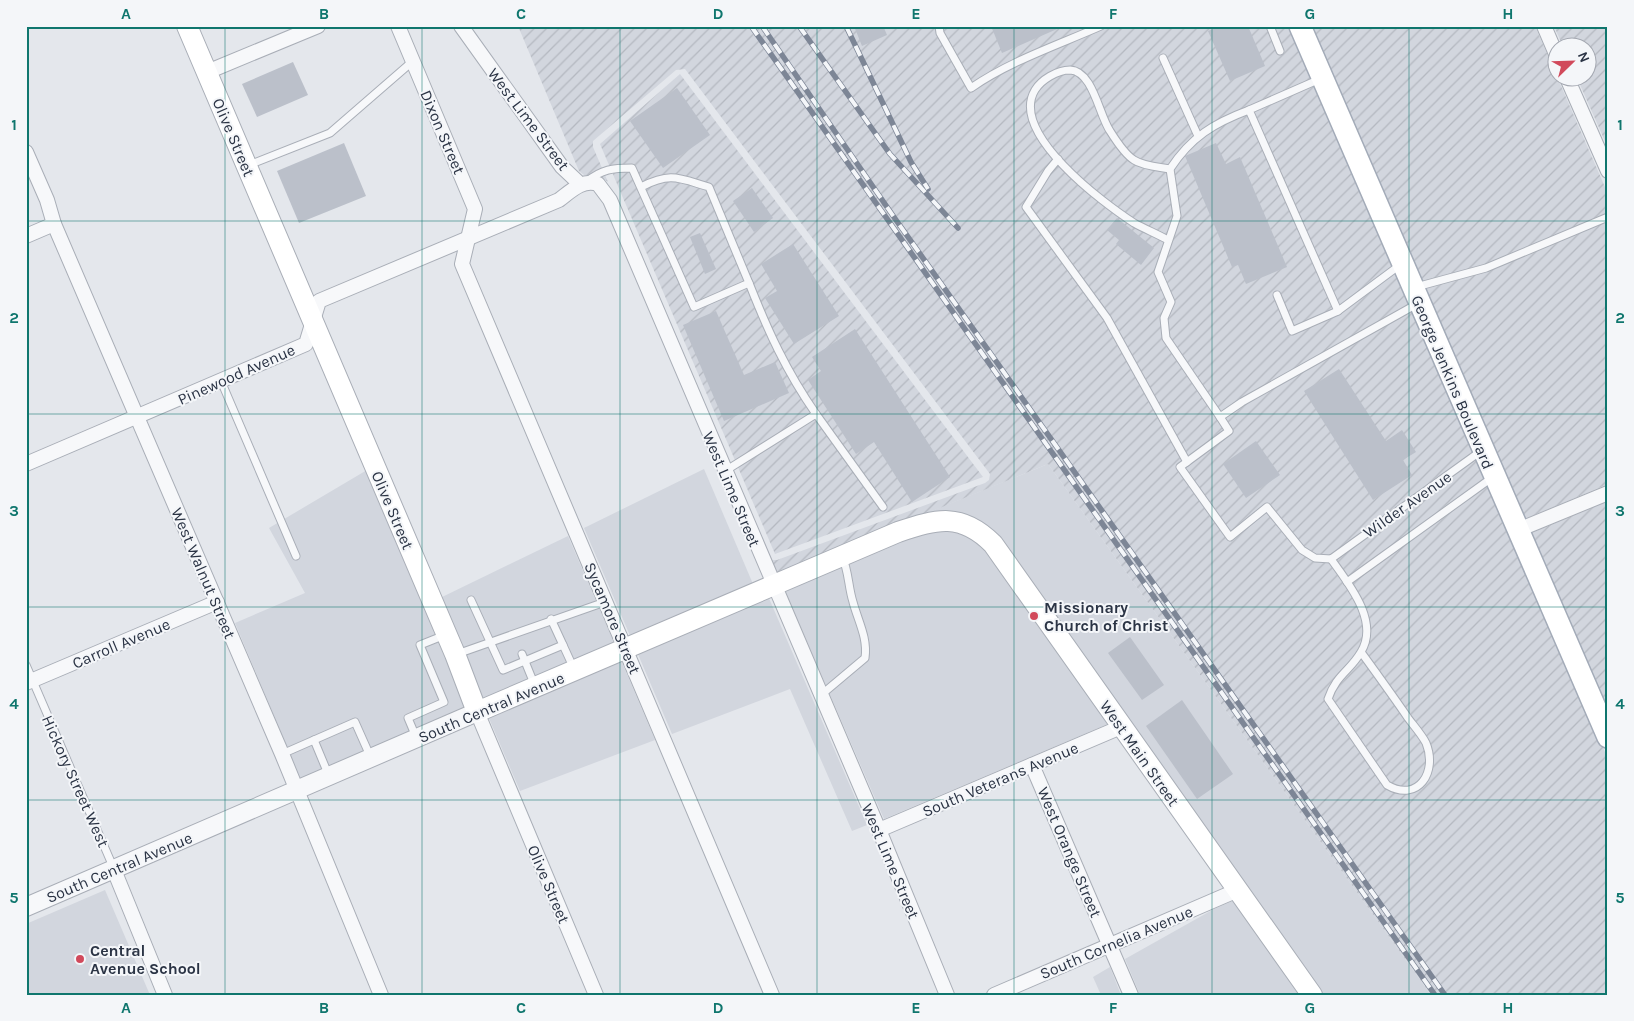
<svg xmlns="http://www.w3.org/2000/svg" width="1634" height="1021" viewBox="0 0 1634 1021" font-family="Karla,sans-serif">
<defs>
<pattern id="industrial-furrows" width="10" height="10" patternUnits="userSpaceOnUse" patternTransform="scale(1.25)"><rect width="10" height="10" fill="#d2d6de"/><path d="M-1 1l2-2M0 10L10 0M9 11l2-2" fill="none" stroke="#b4b8c0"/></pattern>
</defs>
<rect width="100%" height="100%" fill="#e4e7ec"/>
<g fill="#d2d6de">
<path d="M1048,464L1431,995H1322L1243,880L962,515L955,512L914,518Z"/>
<path d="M704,469L753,584L631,638L584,528Z"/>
<path d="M367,470L466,708L301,780L235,623L305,593L269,528Z"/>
<path d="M943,528L966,534L986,550L1108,724L884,819L784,589L901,540Z"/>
<path d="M568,536L615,645L482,701L440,598Z"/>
<path d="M768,596L867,825L852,831L790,689L672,734L637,652Z"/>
<path d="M621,660L655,740L520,791L488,716Z"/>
<path d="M105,890L150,995H26V924Z"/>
<path d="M1235,900L1301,995H1140L1125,959L1214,909Z"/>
<path d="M1110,967L1121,995H1101L1093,977Z"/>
</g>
<g fill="url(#industrial-furrows)">
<path d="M518,26H1290L1608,759V995H1431L1048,464L777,574L771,560H777L985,483L989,480L990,474L685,69L676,70L593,141V147L608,182L601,177L584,175L579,171Z"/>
<path d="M1310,26H1535L1608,194V484L1523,520Z"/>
<path d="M1554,26H1608V148L1577,78H1586V48L1563,47Z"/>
<path d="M680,74L983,477L775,554L600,144Z"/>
<path d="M1608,501V715L1529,534Z"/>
</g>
<g fill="#bbc0ca">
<path d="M854,26H883L887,35L862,46Z"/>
<path d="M991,26H1064L1002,53Z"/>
<path d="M1220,26H1248L1265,66L1230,81L1208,31Z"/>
<path d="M293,62L308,95L257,117L242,84Z"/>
<path d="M677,88L710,135L663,168L630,121Z"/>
<path d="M344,143L366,196L299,223L277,171Z"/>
<path d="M1216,143L1226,164L1240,157L1287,267L1246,284L1238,265L1232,267L1185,156Z"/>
<path d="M752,188L773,218L754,232L733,201Z"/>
<path d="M1117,218L1154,248L1141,265L1116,244L1119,240L1107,230Z"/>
<path d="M700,233L716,269L705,274L690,237Z"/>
<path d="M793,244L839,316L794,344L765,298L777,291L761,264Z"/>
<path d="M716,311L744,375L775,362L789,393L724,421L683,325Z"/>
<path d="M855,329L950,477L912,502L874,442L856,454L808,380L821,371L812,357Z"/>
<path d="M1339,369L1386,441L1402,430L1416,452L1403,460L1412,475L1373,500L1304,391Z"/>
<path d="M1256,441L1280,475L1246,498L1223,464Z"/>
<path d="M1130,637L1164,685L1142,700L1108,653Z"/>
<path d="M1182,700L1233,774L1197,799L1146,726Z"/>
</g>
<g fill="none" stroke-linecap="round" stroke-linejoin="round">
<g stroke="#a9aeb7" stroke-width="9">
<g id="service">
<path d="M939,26L940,33L971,88C1010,61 1058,45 1101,26"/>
<path d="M1270,26L1280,51"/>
<path d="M1163,58L1198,136"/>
<path d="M1320,79L1249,110L1338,311L1400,265"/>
<path d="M1249,110C1214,123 1191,137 1170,169L1177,216L1158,272L1171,302L1164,318L1166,338L1220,417L1242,402L1417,304"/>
<path d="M1058,159L1048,171L1026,207L1107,318L1187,462"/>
<path d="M249,165L330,133L413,61"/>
<path d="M586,182C602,169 613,168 632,168L694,307L749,283L709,187C678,178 671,172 641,187"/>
<path d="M1168,240C1157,234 1145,229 1134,223C1103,203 1009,133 1035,90C1041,80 1057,70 1070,70C1093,71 1099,115 1110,131C1115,139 1126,155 1134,160C1143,166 1159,167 1170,169"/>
<path d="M749,283C768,331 786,371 816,414"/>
<path d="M1416,287L1486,268L1608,217"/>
<path d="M1277,295L1292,331L1338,311"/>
<path d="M221,381L296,556"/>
<path d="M1220,417L1229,431L1180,467L1230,537L1267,507L1302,550L1315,558L1331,559"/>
<path d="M725,471L816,414L883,507"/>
<path d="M1331,559C1348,583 1380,621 1361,652C1350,671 1336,675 1328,699L1387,785C1418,803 1438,772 1426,743C1422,735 1414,726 1408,718C1393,696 1377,674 1361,652"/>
<path d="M1331,559L1481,451"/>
<path d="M1347,582L1493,477"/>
<path d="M471,600L503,670L563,645L551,619"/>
<path d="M563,645L574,669"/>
<path d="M457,654L605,602"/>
<path d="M522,654L535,686"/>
<path d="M26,665L114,869"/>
<path d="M821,695L865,658C868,638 858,621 853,602C848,586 849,572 842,556"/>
<path d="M416,737L408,718L444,702L420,645L445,635"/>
<path d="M314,740L329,776"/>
<path d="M282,754L355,722L371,758"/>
</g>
</g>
<g stroke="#a9aeb7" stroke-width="16">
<g id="minor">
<path d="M398,26L475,209L462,264L772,995"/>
<path d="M461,26L562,167L580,184"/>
<path d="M1544,26L1556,54"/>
<path d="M207,72L318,26"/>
<path d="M1567,78L1608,171"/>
<path d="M26,152L47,200L54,224L282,754L381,995"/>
<path d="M26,236L54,224"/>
<path d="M26,464L306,344L319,301L559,200C571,191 582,179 598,184L610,200L879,830L947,995"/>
<path d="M1518,530L1608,493"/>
<path d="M26,683L217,602"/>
<path d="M477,712L596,995"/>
<path d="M1032,765L1131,995"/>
<path d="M879,830L1121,727"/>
<path d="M114,870L165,995"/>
<path d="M994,995L1238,890"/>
</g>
</g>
<g stroke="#a9aeb7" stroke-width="20">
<path id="tertiary" d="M26,907L477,712"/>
</g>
<g stroke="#a9aeb7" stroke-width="22">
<path id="secondary" d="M187,26L455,654L477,712L898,532C937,519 961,512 993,544L1312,995"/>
</g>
<g stroke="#a3abb8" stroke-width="24">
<path id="primary" d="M1300,26L1608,737"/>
</g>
<use href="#service" stroke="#f7f8fa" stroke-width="7"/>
<use href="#minor" stroke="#f7f8fa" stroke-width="14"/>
<use href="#tertiary" stroke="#f7f8fa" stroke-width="18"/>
<use href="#secondary" stroke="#fff" stroke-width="20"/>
<use href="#primary" stroke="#fff" stroke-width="21"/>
<g stroke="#7d8696" stroke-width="5.5">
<g id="rail">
<path d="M751,26L1435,995"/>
<path d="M762,26L896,220L1445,995"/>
<path d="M799,26L890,154L958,228"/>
<path d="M846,26L911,162L928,189"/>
</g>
</g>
<use href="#rail" stroke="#f4f6f9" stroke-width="4" stroke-dasharray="11" stroke-linecap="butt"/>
</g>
<path fill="none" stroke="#0f766e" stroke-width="1" stroke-opacity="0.55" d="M225,26V995M422,26V995M620,26V995M817,26V995M1014,26V995M1212,26V995M1409,26V995M26,221H1608M26,414H1608M26,607H1608M26,800H1608"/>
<g fill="#d1495b" stroke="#f4f6f9" stroke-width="2">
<circle cx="1034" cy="616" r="5"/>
<circle cx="80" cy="959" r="5"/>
</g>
<g text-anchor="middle" stroke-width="4" stroke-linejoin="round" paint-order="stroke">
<g font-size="16" fill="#2b3445" stroke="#f4f6f9">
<text transform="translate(529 119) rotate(53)" y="6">West Lime Street</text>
<text transform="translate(443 132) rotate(67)" y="6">Dixon Street</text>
<text transform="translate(234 137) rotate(67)" y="6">Olive Street</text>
<text transform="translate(236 374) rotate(-24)" y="6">Pinewood Avenue</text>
<text transform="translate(1453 382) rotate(67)" y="6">George Jenkins Boulevard</text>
<text transform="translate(732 489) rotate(67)" y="6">West Lime Street</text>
<text transform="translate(1407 504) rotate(-35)" y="6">Wilder Avenue</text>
<text transform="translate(393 510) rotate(67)" y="6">Olive Street</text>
<text transform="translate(204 573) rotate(67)" y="6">West Walnut Street</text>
<text transform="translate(613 618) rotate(67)" y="6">Sycamore Street</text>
<text transform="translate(121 643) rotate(-23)" y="6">Carroll Avenue</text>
<text transform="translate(491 707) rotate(-23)" y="6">South Central Avenue</text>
<text transform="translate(1140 753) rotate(55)" y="6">West Main Street</text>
<text transform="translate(1000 779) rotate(-23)" y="6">South Veterans Avenue</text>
<text transform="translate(76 781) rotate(66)" y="6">Hickory Street West</text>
<text transform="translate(1070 852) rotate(67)" y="6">West Orange Street</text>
<text transform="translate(891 861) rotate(67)" y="6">West Lime Street</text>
<text transform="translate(119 867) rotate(-23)" y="6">South Central Avenue</text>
<text transform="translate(549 884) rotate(67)" y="6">Olive Street</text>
<text transform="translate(1116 942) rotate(-23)" y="6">South Cornelia Avenue</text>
</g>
<g font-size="16" font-weight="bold" fill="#2b3445" stroke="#f4f6f9" text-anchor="start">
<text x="1044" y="613">Missionary<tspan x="1044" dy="18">Church of Christ</tspan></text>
<text x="90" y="956">Central<tspan x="90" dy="18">Avenue School</tspan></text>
</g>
</g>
<rect width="1634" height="1021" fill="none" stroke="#f4f6f9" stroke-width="55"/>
<g transform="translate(1572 62) rotate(67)"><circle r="24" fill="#f4f6f9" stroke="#a4a8b1"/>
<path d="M0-4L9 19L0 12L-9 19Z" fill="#d1495b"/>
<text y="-8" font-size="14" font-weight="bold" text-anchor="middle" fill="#2b3445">N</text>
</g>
<rect x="28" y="28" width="1578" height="966" fill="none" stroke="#0f766e" stroke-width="2"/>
<g font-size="16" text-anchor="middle" font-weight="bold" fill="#0f766e">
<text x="126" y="19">A</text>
<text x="324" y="19">B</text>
<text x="521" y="19">C</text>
<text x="718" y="19">D</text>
<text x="916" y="19">E</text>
<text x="1113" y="19">F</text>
<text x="1310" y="19">G</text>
<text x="1508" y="19">H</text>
<text x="14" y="130">1</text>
<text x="1620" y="130">1</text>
<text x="14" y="323">2</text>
<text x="1620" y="323">2</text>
<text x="14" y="516">3</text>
<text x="1620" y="516">3</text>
<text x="14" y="709">4</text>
<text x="1620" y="709">4</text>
<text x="14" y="903">5</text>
<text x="1620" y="903">5</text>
<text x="126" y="1013">A</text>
<text x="324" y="1013">B</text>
<text x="521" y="1013">C</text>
<text x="718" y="1013">D</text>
<text x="916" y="1013">E</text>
<text x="1113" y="1013">F</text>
<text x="1310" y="1013">G</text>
<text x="1508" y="1013">H</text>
</g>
</svg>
